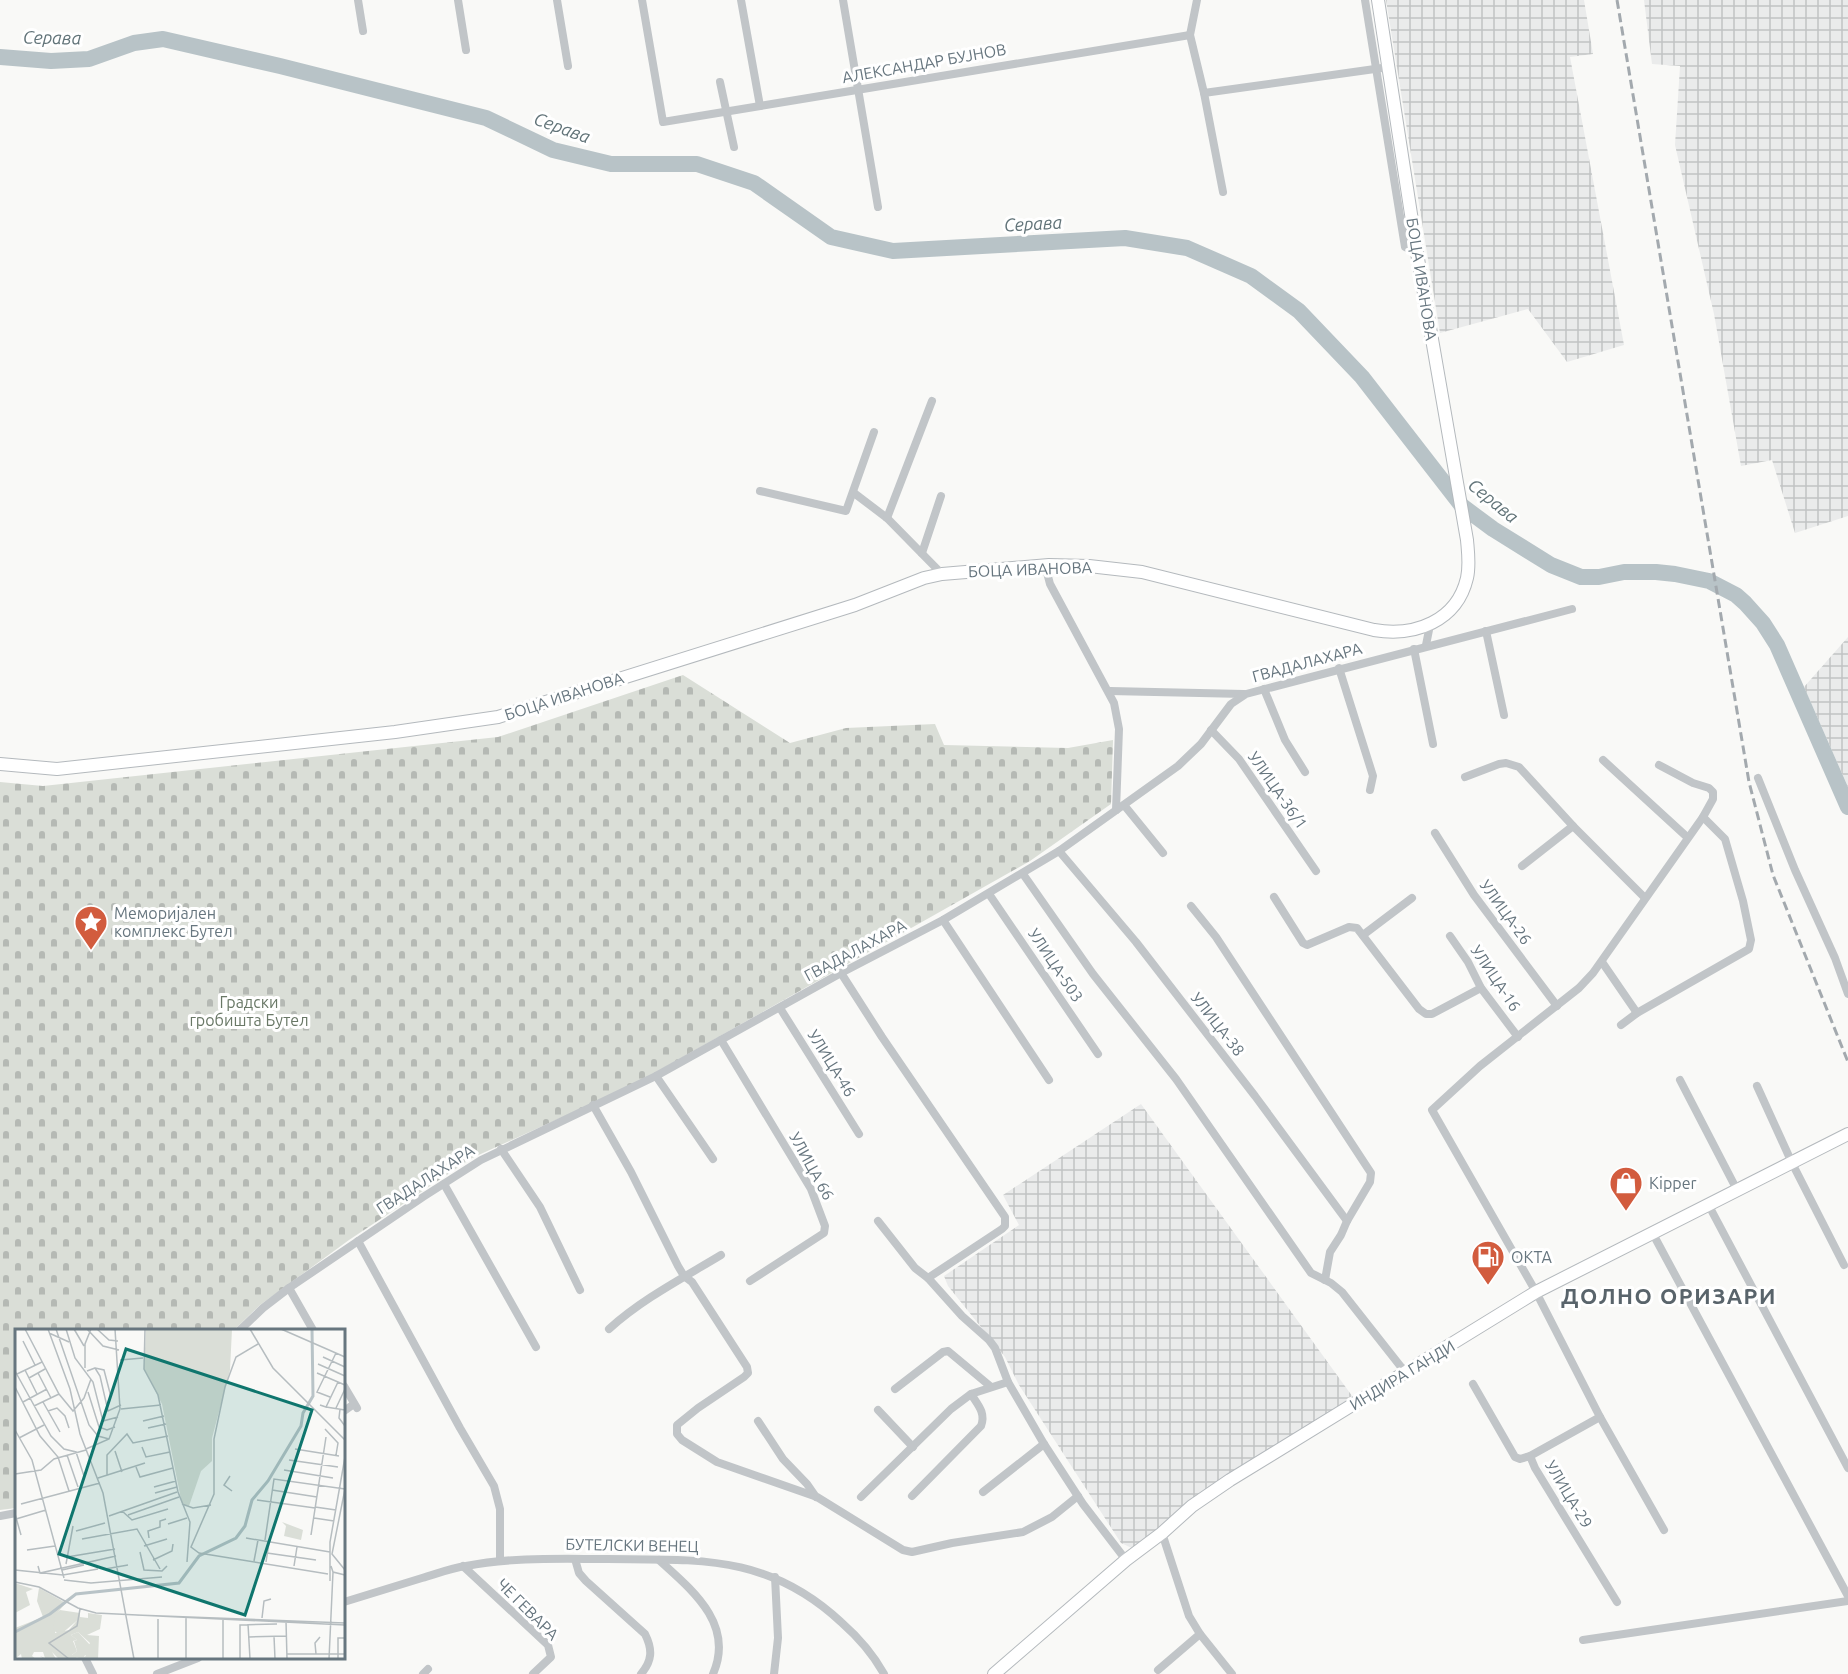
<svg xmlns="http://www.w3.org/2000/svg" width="1848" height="1674" viewBox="0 0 1848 1674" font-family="Ubuntu,sans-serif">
<defs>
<pattern id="industrial-grid" width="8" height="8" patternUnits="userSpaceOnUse" patternTransform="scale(1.5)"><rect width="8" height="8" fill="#eaebeb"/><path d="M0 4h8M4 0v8" fill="none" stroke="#c1c3c4"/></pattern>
<pattern id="cemetery-stones" width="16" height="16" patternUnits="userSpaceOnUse" patternTransform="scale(1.5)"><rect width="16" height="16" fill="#daded7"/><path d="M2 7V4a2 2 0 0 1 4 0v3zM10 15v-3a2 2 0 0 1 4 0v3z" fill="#b5b9b4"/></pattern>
</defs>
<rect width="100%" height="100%" fill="#f9f9f7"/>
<g fill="url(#industrial-grid)">
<path d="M1386,0H1584L1593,54L1570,57L1624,345L1567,362L1528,309L1440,333Z"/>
<path d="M1644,0H1848V516L1795,533L1772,460L1741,466L1714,314L1675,145L1680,66L1652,64Z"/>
<path d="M1848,637V787L1804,687Z"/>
<path d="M1141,1104L1355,1400L1134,1549L1121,1543L1019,1385L1005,1357L948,1286L944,1276L1019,1225L1003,1195Z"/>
</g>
<path fill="url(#cemetery-stones)" d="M683,675L790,743L846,728L935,724L944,745L1068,748L1113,740L1111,804L1030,861L635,1084L472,1158L349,1240L260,1305L234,1330H16V1508L0,1510V782L43,786L498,737Z"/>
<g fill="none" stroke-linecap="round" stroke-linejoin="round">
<path stroke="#b8c3c7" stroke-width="16" d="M0,57L51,61L89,59L134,43L163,39L280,66L486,118L553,150L611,164H697L754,183L831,237L893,251L1125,238L1187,248L1251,276L1299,311L1362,377L1462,506L1493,529L1551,565L1581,577H1599L1624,572H1656L1675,574L1709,581L1736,595L1745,603L1763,623L1777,645L1848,807"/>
<g stroke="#b4b9bd" stroke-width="14">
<g id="secondary">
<path d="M0,764L57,769L395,732L498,717L855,605L924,578L942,574L1049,565L1089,566L1142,572L1374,630C1415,637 1457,621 1467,578C1470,565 1468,552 1467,540L1417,253L1378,0"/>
<path d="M994,1674L1126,1560L1162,1533L1192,1506L1230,1480L1536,1292L1848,1134"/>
</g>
</g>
<g stroke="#c1c5c8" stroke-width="8">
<path d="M358,0L363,31"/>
<path d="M458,0L466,50"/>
<path d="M557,0L568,66"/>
<path d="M642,0L663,122L1190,35"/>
<path d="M741,0L760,106"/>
<path d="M843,0L878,207"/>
<path d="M1197,0L1190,35L1204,93L1223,192"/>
<path d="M1365,0L1405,247L1417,253"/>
<path d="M720,82L734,147"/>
<path d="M1204,93L1389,67"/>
<path d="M760,491L846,511L874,432"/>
<path d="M854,493L887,518L942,574"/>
<path d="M887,518L932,401"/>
<path d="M922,553L941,496"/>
<path d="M1045,565L1050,584L1114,703L1119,729L1116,810"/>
<path d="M1486,631L1504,715"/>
<path d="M1426,645L1430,625"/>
<path d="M1414,649L1433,744"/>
<path d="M1339,668L1373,776L1370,790"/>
<path d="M1264,689L1285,740L1305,772"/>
<path d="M1110,691L1244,694"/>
<path d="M1211,730L1239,759L1316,871"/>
<path d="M1603,760L1687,837"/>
<path d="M1659,765L1693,783L1709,788L1713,792V799L1703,817L1593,973L1579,988L1480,1066L1432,1110L1536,1292L1600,1417L1664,1530"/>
<path d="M1465,777L1499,764L1506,763L1519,767L1573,826L1645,898"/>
<path d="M1758,778L1795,870L1835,958L1848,994"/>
<path d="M1124,805L1163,853"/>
<path d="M1435,833L1474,895L1557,1006"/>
<path d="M1059,851L1136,942L1255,1096L1347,1221"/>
<path d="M1522,866L1573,826"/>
<path d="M1023,874L1093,974L1176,1079L1311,1273L1331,1283L1342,1292L1405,1372"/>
<path d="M989,894L1098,1054"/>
<path d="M1274,897L1303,943L1307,945L1349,927L1357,928L1419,1009L1426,1014H1432L1481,988"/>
<path d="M1191,906L1216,937L1371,1173L1370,1182L1347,1221L1341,1235L1330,1252L1325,1280"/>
<path d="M943,920L1049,1080"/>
<path d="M1363,935L1412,898"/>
<path d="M1450,936L1468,962L1481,988L1518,1037"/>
<path d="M1602,962L1637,1013"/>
<path d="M841,973L882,1037L1005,1217V1226L1002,1229L928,1278"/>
<path d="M780,1008L859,1134"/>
<path d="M1621,1025L1637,1013L1749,949L1751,940L1743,901L1725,839L1703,817"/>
<path d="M721,1040L811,1189L825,1226L824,1233L750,1281"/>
<path d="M656,1076L713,1159"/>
<path d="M1680,1080L1737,1190"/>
<path d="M1757,1086L1792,1163L1844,1265"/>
<path d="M593,1105L631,1172L678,1266L684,1276L692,1282L747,1367L748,1373L744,1377L698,1408L677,1425V1434L682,1440L717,1462L817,1497L903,1550L912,1552L952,1543L1023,1532L1052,1517L1078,1496"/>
<path d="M501,1149L540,1207L580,1290"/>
<path d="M444,1184L536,1347"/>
<path d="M1708,1204L1848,1468"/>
<path d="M878,1221L915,1268L928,1278L962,1316L989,1340L995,1348L1008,1382L1044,1444L1083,1504L1126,1560"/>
<path d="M1653,1234L1848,1596"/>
<path d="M358,1241L460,1428L494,1486L500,1509V1561"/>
<path d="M289,1288L313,1330"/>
<path d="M609,1329C642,1299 683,1278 721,1255"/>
<path d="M240,1330L263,1308L289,1288L423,1197L481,1160L656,1076L841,973L943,920L1059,851L1178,766L1201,744L1231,704L1246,694L1572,609"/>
<path d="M1473,1384L1515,1457L1520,1459L1530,1456L1535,1468L1617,1602"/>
<path d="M344,1386L357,1408"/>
<path d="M895,1389L943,1352L948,1351L990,1386"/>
<path d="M878,1410L913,1447"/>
<path d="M344,1411L354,1404"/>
<path d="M758,1421L783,1459L807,1484L816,1497"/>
<path d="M1530,1456L1600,1417"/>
<path d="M983,1492L1044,1444"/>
<path d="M912,1496L981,1426C986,1413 978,1405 971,1394"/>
<path d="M861,1497L951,1409L971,1394L1008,1382"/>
<path d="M0,1516L16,1513"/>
<path d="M1162,1533L1189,1616L1200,1634L1232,1674"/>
<path d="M575,1559L579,1573L586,1581L645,1634C653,1650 652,1661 641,1674"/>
<path d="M659,1560C692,1590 735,1624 713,1674"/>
<path d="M463,1566L548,1645L551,1657L533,1674"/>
<path d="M344,1602C370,1594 396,1586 422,1578C436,1574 451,1568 466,1566C512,1557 560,1559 607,1559C699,1560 768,1554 841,1622C858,1637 873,1654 884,1674"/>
<path d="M1583,1640L1848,1601"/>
<path d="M85,1658L93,1674"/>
<path d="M1158,1670L1200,1634"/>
<path d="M157,1674L198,1658"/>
<path d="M423,1674L428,1669"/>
<path d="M774,1674L778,1638L775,1577"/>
</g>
<use href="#secondary" stroke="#fff" stroke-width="12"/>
<path stroke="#a3a9ae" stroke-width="3" stroke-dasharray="9 4.5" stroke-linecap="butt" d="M1617,0L1749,782L1773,875L1848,1062"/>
</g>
<defs>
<g id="sight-pin" transform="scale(1.725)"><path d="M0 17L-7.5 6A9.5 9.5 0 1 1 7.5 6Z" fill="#d25c3e" stroke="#fff"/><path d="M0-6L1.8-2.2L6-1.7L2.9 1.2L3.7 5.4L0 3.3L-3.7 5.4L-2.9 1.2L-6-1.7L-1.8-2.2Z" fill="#fff"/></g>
<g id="shop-pin" transform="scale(1.725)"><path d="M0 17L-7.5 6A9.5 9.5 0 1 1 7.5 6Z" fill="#d25c3e" stroke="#fff"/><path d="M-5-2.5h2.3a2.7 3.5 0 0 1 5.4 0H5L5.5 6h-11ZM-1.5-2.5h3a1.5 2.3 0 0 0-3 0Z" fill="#fff"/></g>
<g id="fuel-pin" transform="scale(1.725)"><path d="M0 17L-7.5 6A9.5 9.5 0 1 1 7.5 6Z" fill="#d25c3e" stroke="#fff"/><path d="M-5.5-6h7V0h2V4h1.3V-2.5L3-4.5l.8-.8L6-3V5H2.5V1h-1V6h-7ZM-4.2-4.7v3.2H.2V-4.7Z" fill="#fff"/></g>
</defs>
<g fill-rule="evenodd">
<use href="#sight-pin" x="91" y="922"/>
<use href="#shop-pin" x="1626" y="1183"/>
<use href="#fuel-pin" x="1488" y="1257"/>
</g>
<g text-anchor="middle" stroke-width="6" stroke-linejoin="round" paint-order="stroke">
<g font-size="16" fill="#67767f" stroke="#fff">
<text transform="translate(924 63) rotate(-10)" y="6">АЛЕКСАНДАР БУЈНОВ</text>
<text transform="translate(1422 279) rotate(81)" y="6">БОЦА ИВАНОВА</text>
<text transform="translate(1030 569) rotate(-2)" y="6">БОЦА ИВАНОВА</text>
<text transform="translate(1307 662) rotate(-15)" y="6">ГВАДАЛАХАРА</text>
<text transform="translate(564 696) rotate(-18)" y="6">БОЦА ИВАНОВА</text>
<text transform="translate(1278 790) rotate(55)" y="6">УЛИЦА-36/1</text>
<text transform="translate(1506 912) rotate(54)" y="6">УЛИЦА-26</text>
<text transform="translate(855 950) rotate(-28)" y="6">ГВАДАЛАХАРА</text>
<text transform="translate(1056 965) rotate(56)" y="6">УЛИЦА-503</text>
<text transform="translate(1496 978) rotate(56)" y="6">УЛИЦА-16</text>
<text transform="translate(1218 1024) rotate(52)" y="6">УЛИЦА-38</text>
<text transform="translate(832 1063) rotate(58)" y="6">УЛИЦА-46</text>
<text transform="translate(812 1166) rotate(61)" y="6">УЛИЦА 66</text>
<text transform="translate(425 1179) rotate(-33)" y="6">ГВАДАЛАХАРА</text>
<text transform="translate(1402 1375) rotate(-31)" y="6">ИНДИРА ГАНДИ</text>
<text transform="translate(1569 1494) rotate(59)" y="6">УЛИЦА-29</text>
<text transform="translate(632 1545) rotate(1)" y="6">БУТЕЛСКИ ВЕНЕЦ</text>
<text transform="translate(528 1609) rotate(45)" y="6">ЧЕ ГЕВАРА</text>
</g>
<g font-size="16" fill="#67767f" stroke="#fff" text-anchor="start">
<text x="114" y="919">Меморијален<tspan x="114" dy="18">комплекс Бутел</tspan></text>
<text x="1649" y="1189">Kipper</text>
<text x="1511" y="1263">ОКТА</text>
</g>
<g font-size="16" fill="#697866" stroke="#fff">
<text x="249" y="1008">Градски<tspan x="249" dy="18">гробишта Бутел</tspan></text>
</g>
<g font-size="18" font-style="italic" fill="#627479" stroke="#fff">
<text transform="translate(52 38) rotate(1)" y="6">Серава</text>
<text transform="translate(562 128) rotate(20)" y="6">Серава</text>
<text transform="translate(1033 224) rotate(-3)" y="6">Серава</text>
<text transform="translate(1493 501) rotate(39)" y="6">Серава</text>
</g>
<g font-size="22" font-weight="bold" letter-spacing="1.5" fill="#59646b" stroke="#fff">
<text x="1669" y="1304">ДОЛНО ОРИЗАРИ</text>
</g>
</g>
<g transform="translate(15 1329)">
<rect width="330" height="330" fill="#f9f9f7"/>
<path d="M0,254L18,260L11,263L15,276L0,284ZM24,259L51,274L41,285L40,304L54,301L65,288L73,289V284L87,286L85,300L72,306L84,307L83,330L67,329L71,327L65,320L70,322L75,314L63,303L56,306L62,311L58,312L62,322L57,326L64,330H44L37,323L41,330H29L25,327L30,329L28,323H19L17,327L21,330H7L6,325L0,330V299L28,288L22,272Z" fill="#daded7"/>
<path d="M45,281L65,284V289L45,306L38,301L40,285ZM63,303L75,316L68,330L56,327L62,322L59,312L62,311L56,306Z" fill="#daded7"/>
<path d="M131,0H217L215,41L197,109V132L186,142L174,177L167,175L147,75L129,40Z" fill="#daded7"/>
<path d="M267,193L288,201L286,211L269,207L271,197Z" fill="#daded7"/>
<path fill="none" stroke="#b8c3c7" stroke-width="3" d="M0,303L35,285L61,265L164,254L184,227L221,209L230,197L237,171L253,152L286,97L288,84L298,67L297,0"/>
<path fill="none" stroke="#b6bdc0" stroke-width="1.5" d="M10,0L44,65L58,82L69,69L76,50M33,0L55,60L65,105L88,164L119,330M41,0L74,96L83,107L94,110M51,0L60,29L78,53L88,92L103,88M59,0L69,17M72,0L88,17L104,21M82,0L94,11L103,12M130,0L129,40L143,66L163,163L175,193L172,233M235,0L258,39L330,111M266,0L330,28M34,4L54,13M8,12L20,36M243,15L221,28L210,58L199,110V165L176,218L184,224L313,245M308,28L330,38M105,31L128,29M303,35L330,47M70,39V15L76,0M80,39L89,41L96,68M10,41L22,65M0,42L36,107L49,120L61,123L69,147M72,42L80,39L85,47L93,82L106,76M23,44L36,69M302,44L330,56M2,45L27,33M14,49L30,40M0,58L25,107L43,128L54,162M73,63L84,98L92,101L100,98M315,68L302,63L321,24M8,73L32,60M28,73L45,103M305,76L311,78L323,53M19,77L44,65M311,78L330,81M321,79L330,60M106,80L146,76M325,80L324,89L330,97M33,82L42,79L50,87L54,99M128,92L149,87M133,99L151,95M310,100L323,114L321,126M0,101L17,131L49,249M4,109L29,96M127,118L131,128L155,123M71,120L94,110L105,80L100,0M280,120L324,127M100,122L107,143M52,126L63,158M274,131L323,138M121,138L125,148L158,139M269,141L318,149M0,145L26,141L39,130L71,121M92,146V126L112,105L118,114L153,107M215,147L209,156L217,162M83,149L130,134M139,158L161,152M330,160L317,225L330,241M257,161L302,168M140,164L162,158M242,171L300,179M6,175L85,154M167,175L178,179L196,176M300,178L321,181M107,182L117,191L153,180M0,185L6,206M113,186L164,168M94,187L162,163M299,189L319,192M1,190L31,181M153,195L172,189M61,202L90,194M296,206L311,108M134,209L133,202L145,198V192L151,190M231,209L315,223M67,210L122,200L145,240M250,211L259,150L330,160M129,217L152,210M12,221L40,217M125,223L129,241L147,242L152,237M252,224L301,231M52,228L100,220M138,231L157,222L158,215M239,232L243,211M251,233L254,214M51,235L58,197M23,237L25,244L101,227M279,237L282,218M316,237L318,243L330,246M90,240L113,236M0,241L48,246L83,240M47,241L69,236M49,251L76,254L147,248M315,252V213L330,128M0,253L24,258L63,279L81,284L330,296M121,286L330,294M171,289V330M247,289L249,272L256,270M271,292L272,330M233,295L235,330M259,307L260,330M234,308L271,307M272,325H330M301,325L300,314L305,308M54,330L34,314L62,297L65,280M143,330V290M208,330V291M225,330V296L262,295M314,330L318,243M323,330V309H330"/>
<path fill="#0f766e" fill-opacity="0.15" stroke="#0f766e" stroke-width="3" d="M111,20L297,81L230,286L44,225Z"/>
<rect width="330" height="330" fill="none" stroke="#67767f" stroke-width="3"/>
</g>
</svg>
